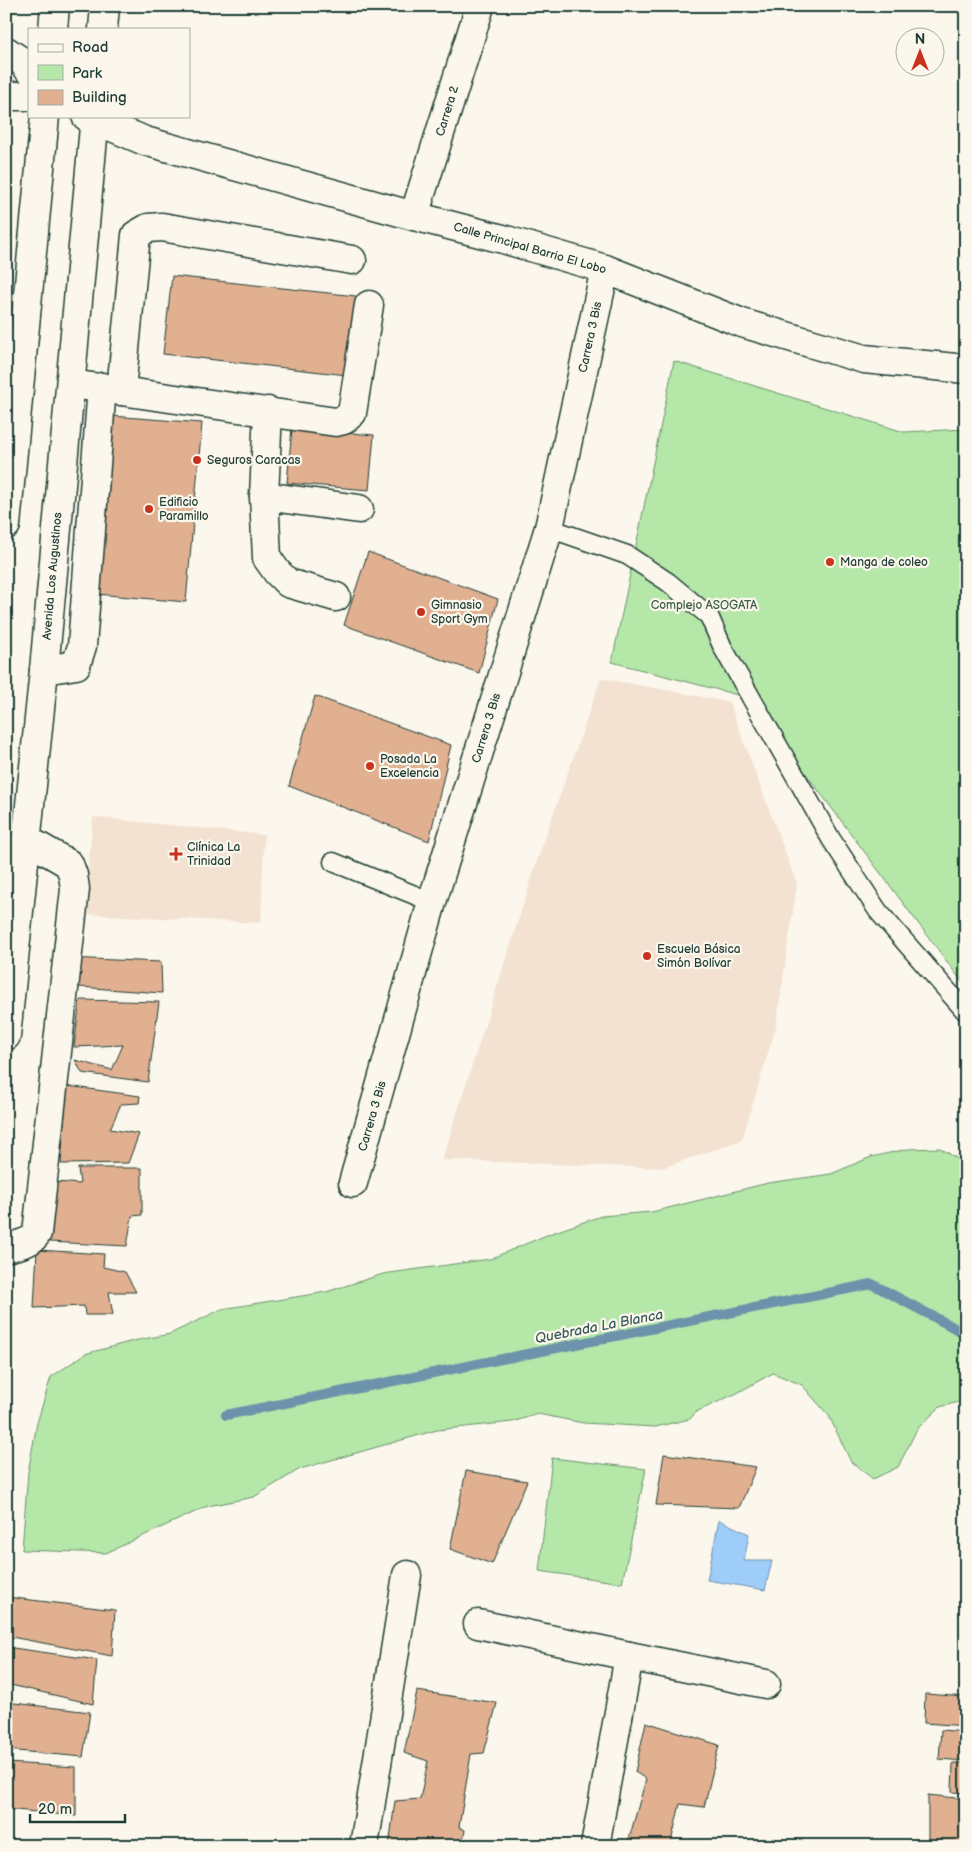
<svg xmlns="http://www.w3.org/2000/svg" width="972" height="1852" viewBox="0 0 972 1852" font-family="'Balsamiq Sans',sans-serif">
<rect width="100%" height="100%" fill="#fbf7ec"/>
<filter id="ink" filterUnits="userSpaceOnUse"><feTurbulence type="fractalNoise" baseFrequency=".02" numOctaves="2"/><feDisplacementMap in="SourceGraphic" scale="10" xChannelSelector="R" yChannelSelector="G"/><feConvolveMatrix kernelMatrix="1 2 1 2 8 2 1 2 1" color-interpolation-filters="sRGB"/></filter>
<g filter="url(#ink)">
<g fill="#f3e2d1">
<path d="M601,678L729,702L797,884L776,1027L742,1140L662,1168L442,1160L538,858Z"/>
<path d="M93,817L264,835L261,923L84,914Z"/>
</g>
<g fill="#b5e7a8" stroke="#6a926e">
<path d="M674,361L904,432L966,429V987L749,698L612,662Z"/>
<path d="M940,1148L966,1164V1400L940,1407L917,1429L898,1467L873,1479L851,1462L829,1416L802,1385L773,1373L737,1393L696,1412L690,1419L655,1427L583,1423L538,1414L512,1422L437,1430L300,1469L254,1497L208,1506L106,1553L22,1550L28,1472L37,1423L51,1377L85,1354L133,1341L170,1334L222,1309L326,1292L383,1274L490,1259L549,1234L601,1216L652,1212L768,1183L831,1174L871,1157L908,1149Z"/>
<path d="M552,1458L646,1469L622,1583L539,1571Z"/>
</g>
<path fill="#9fcdfa" stroke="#6c93ab" d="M719,1520L749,1534L744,1561H772L765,1590L707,1580Z"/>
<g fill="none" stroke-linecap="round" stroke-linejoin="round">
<path stroke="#6c93ab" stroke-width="10" d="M226,1415L872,1284L966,1334"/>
</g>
<g fill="#e0b091" stroke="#1f3d34">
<path d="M172,276L356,296L347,375L163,354Z"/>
<path d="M112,416L202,423L186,602L96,594Z"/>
<path d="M292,428L374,435L369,490L287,483Z"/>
<path d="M368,552L498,599L479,673L344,625Z"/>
<path d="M315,696L451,745L429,841L289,786Z"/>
<path d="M68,958L161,962L162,993L65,986Z"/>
<path d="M80,1000L159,1002L148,1082L82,1073L75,1060L112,1070L123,1045L74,1047Z"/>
<path d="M67,1086L140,1096L139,1103L121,1104L110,1129L139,1134L128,1163L61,1164Z"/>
<path d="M78,1168H142V1215L132,1216L127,1246L49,1242L57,1182L80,1184Z"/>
<path d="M37,1250L104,1254L103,1267L125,1272L136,1292H109L113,1315H85L84,1306L34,1308Z"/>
<path d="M664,1454L756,1467L739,1508L656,1505Z"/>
<path d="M466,1471L527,1481L492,1564L450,1549Z"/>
<path d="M6,1597L115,1610L112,1656L6,1636Z"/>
<path d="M6,1647L97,1660L93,1704L6,1684Z"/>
<path d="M417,1691L497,1703L484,1753L471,1754L459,1827L465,1830L462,1846H430V1844L416,1846H389L395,1801L420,1799L428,1761L404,1753Z"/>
<path d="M925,1694L966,1697V1726L924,1723Z"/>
<path d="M6,1702L90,1712L83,1757L6,1750Z"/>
<path d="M646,1722L719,1745L704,1807L680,1804L671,1842L678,1846H627L646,1779L635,1772Z"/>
<path d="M941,1730L966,1732V1761L939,1759Z"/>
<path d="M6,1763L76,1767V1816L6,1809Z"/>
<path d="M953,1763H966V1793L952,1792Z"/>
<path d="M928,1795L966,1799V1846H928Z"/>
</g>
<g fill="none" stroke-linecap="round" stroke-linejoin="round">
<g stroke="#1f3d34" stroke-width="21">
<g id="lane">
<path d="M549,528L627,555L668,582L709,616L723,648L831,839L878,911L966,1012"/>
<path d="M333,862L432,902"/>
</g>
</g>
<g stroke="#1f3d34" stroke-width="31">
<g id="street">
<path d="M414,216L480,6"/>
<path d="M71,384L121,391L136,235L148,228L162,227L352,260"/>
<path d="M121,391L336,422L344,420L352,413L369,305"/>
<path d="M268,411L264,496L359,509"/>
<path d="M264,496L267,558L277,572L288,583L336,597"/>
<path d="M44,670L76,665L82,646L102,387"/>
<path d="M353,1183L432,902L549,528L605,269"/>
<path d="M6,1248C17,1245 32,1243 37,1233L75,889L73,875L69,864L26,839"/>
<path d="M478,1624L629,1656"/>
<path d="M364,1846L407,1575"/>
<path d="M595,1846L629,1656L766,1684"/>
</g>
</g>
<g stroke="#1f3d34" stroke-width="31">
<g id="secondary">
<path d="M53,29L55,6"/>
<path d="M103,29L105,6"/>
<path d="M6,51L24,63L29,70"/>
<path d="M6,96H29"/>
<path d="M86,116L145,141L414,216L503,239L605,269L742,323L864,359L966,369"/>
<path d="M6,525L45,116"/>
<path d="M6,1036L44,670L95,116"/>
</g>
</g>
<use href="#lane" stroke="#fbf7ec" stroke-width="18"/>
<use href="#street" stroke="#fbf7ec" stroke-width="28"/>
<use href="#secondary" stroke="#fbf7ec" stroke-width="28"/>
</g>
</g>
<g fill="#c8321e" stroke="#fbf7ec" stroke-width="2">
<circle cx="197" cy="460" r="5"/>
<circle cx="149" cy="509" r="5"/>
<circle cx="830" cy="562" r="5"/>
<circle cx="421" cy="612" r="5"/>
<circle cx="370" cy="766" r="5"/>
<path d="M173.5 846.5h5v5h5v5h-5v5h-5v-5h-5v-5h5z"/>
<circle cx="647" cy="956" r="5"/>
</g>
<g text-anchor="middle" stroke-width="4.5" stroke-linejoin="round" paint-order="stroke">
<g font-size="12" fill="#1f3d34" stroke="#fbf7ec">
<text transform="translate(447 111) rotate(-73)" y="4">Carrera 2</text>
<text transform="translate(530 248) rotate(16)" y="4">Calle Principal Barrio El Lobo</text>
<text transform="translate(590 337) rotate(-78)" y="4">Carrera 3 Bis</text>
<text transform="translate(52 576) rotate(-85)" y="4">Avenida Los Augustinos</text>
<text transform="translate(486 728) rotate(-73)" y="4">Carrera 3 Bis</text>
<text transform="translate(372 1116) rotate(-74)" y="4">Carrera 3 Bis</text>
</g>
<g font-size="12" fill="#1f3d34" stroke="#fbf7ec" text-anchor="start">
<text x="207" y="464">Seguros Caracas</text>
<text x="159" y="506">Edificio<tspan x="159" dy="14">Paramillo</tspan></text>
<text x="840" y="566">Manga de coleo</text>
<text x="431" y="609">Gimnasio<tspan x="431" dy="14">Sport Gym</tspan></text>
<text x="380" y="763">Posada La<tspan x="380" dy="14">Excelencia</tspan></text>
<text x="187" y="851">Clínica La<tspan x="187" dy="14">Trinidad</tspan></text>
<text x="657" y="953">Escuela Básica<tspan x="657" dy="14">Simón Bolívar</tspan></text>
</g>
<g font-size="12" fill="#3d5f4b" stroke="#fbf7ec">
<text x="704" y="609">Complejo ASOGATA</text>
</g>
<g font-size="14" font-style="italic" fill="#395a5c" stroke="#fbf7ec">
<text transform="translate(599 1326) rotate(-11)" y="5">Quebrada La Blanca</text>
</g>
</g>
<rect width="972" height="1852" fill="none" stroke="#fbf7ec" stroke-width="25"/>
<rect x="12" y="12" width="947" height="1827" fill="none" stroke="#1f3d34" stroke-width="2" filter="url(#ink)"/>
<rect x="28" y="28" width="162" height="90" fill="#fbf7ec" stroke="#a3ada2"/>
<rect x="38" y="44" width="25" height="8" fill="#fbf7ec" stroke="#a3ada2"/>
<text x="72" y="52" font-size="15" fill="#1f3d34">Road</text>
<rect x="38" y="65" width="25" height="15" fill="#b5e7a8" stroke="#a3ada2"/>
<text x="72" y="78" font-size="15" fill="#1f3d34">Park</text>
<rect x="38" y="90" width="25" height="15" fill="#e0b091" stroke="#a3ada2"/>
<text x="72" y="102" font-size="15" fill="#1f3d34">Building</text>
<g transform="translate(920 52)"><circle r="24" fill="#fbf7ec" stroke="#a3ada2"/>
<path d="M0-4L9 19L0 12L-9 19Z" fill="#c8321e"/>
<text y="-8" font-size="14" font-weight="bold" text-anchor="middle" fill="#1f3d34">N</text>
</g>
<path d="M30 1814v8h95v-8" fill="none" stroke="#1f3d34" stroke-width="2.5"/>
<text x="38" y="1814" font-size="15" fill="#1f3d34" stroke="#fbf7ec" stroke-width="4" paint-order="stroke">20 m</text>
</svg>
